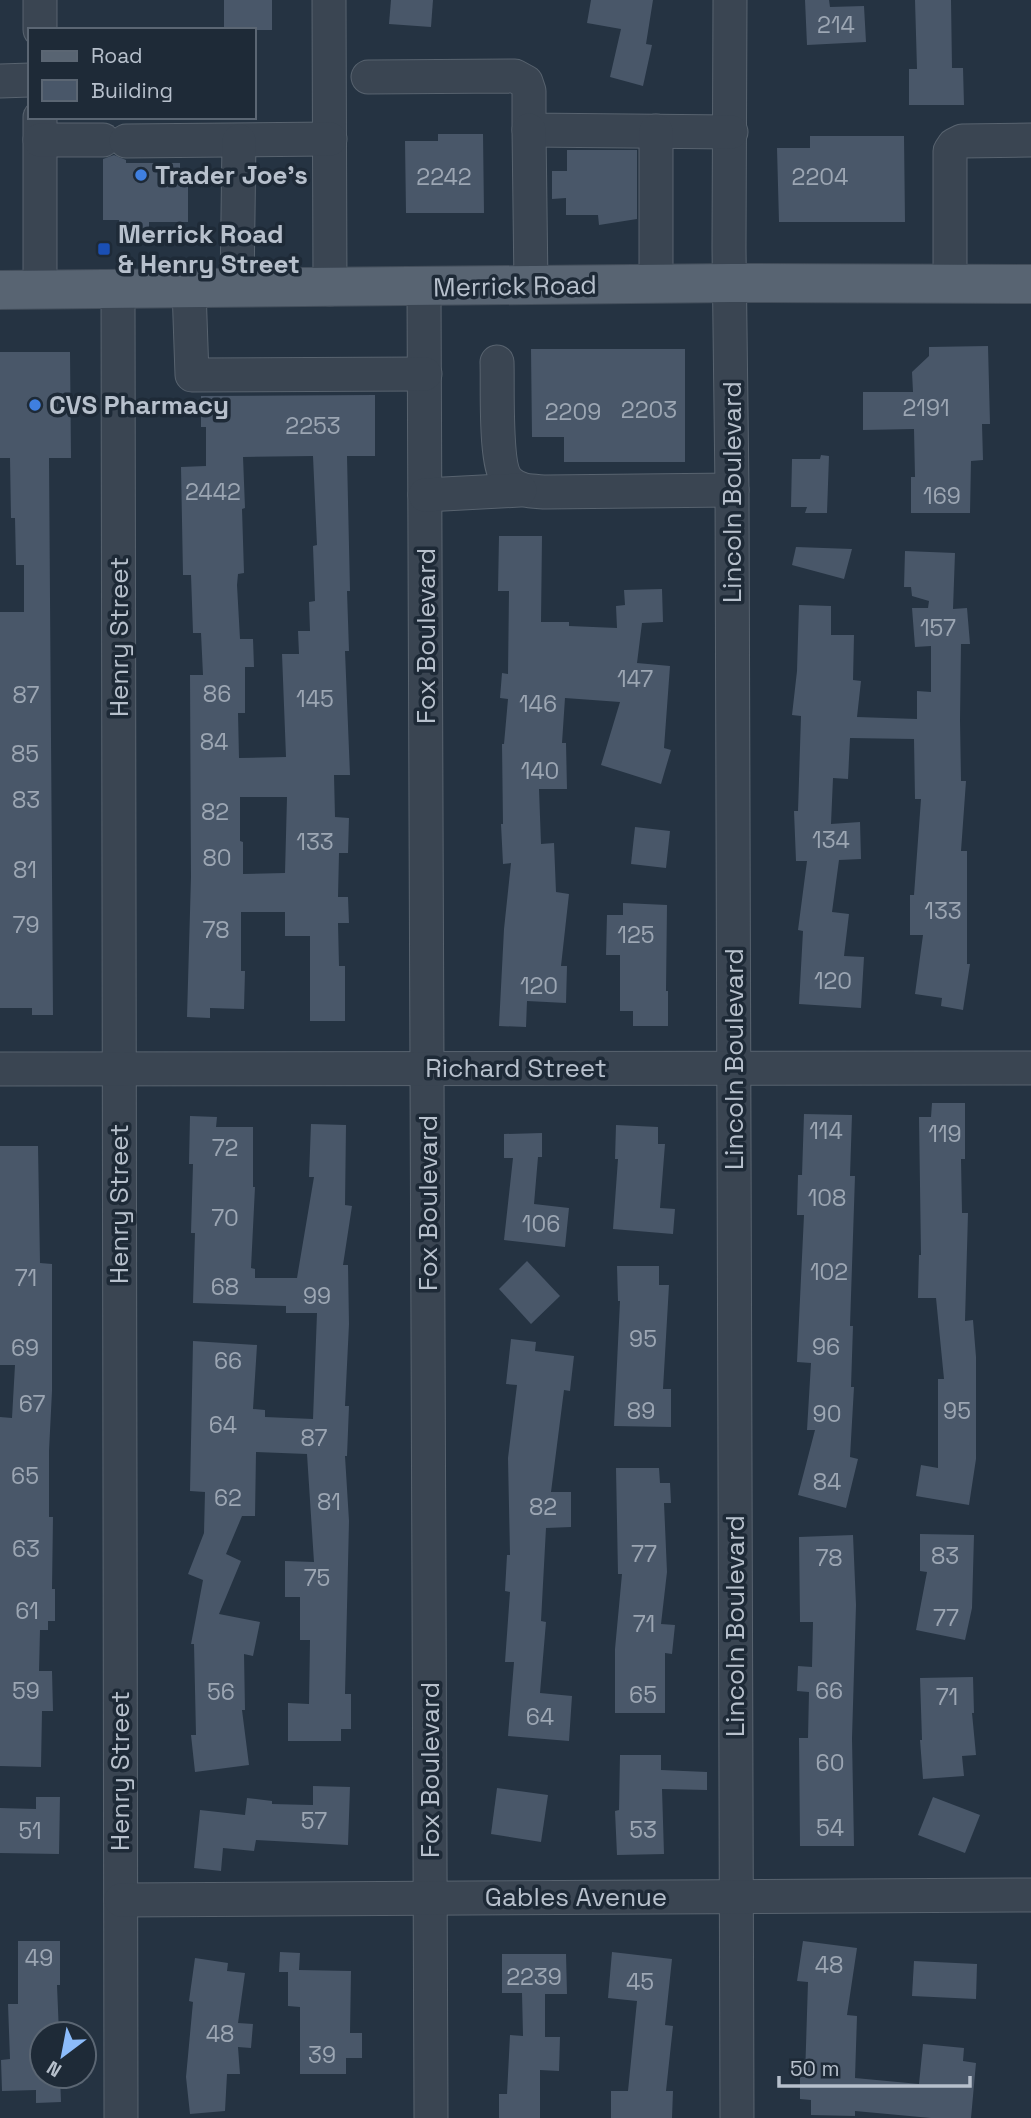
<svg xmlns="http://www.w3.org/2000/svg" width="1031" height="2118" viewBox="0 0 1031 2118" font-family="'Space Grotesk',sans-serif">
<rect width="100%" height="100%" fill="#253342"/>
<g fill="#495769" fill-rule="evenodd">
<rect x="224" y="0" width="48" height="30"/>
<path d="M391,0H433L431,27L389,24Z"/>
<path d="M591,0H653L646,44L652,45L643,86L610,77L621,29L587,23Z"/>
<path d="M805,0H829L830,7L864,6L866,42L807,45Z"/>
<path d="M915,0H951L952,68H963L964,105H909V69H917Z"/>
<path d="M438,134H483L484,213H406L405,141H438Z"/>
<path d="M810,136H904L905,222H779L777,148H810Z"/>
<path d="M567,150H637V219L599,225L598,215H566V198L552,199V171H567Z"/>
<path d="M114,155L126,160V163H180V187H188V222H149V231L119,230V220H103V159Z"/>
<path d="M988,346L990,424H982L983,460L971,461L970,513H911V477H915L914,429L863,430V392H913L912,372L929,356V347Z"/>
<path d="M531,349H685V462H564V437H532Z"/>
<path d="M0,352H70L71,458H49L53,1015H32V1008H0V612H24V565H16L15,518H11L10,458H0Z"/>
<path d="M375,395V456H347L350,591H347L349,651H345L350,775H334L335,817L349,818L348,853H339L338,897H348L349,923H338L339,966H345V1021H310V936H285V912H241V971H245L244,1009L210,1008V1018L187,1017L191,877L190,675H203L201,633H193L191,575H183L181,467L206,466V427H201V396ZM313,456L317,545L313,546L315,601L309,602L310,631H298L299,654H282L286,757L239,758L238,713H245V667H254L253,639H240L237,585L238,574L244,573L242,509L245,508L243,457ZM240,797H287L285,873L243,874V842L240,841Z"/>
<path d="M821,455L829,456L827,513H805L807,507H791L792,459H820Z"/>
<path d="M499,536H542L541,622H569V626L617,628L616,606L625,605L624,590L662,589L663,622L642,623L637,663L670,666L664,748L671,750L661,784L601,765L620,702L565,698L562,743H566L567,789H539L541,844L554,843L556,892L569,894L561,966H567L566,1003L527,1001L526,1027L499,1026L504,929L511,863L503,864L501,824H503L502,744H504L508,699L500,698L502,673L508,674L509,591H498Z"/>
<path d="M796,547L852,549L844,579L792,565Z"/>
<path d="M905,551L955,553L953,609L967,608L970,644H961L960,720L961,781H966L961,851H967V964H970L963,1010L941,1006L942,998L915,994L923,935H910V895H914L921,799H915L914,739L850,738L848,779L833,778L831,824L860,822L861,859L839,860L832,912L849,914L844,956L864,957L861,1008L799,1004L803,931L798,930L807,861H796L794,811H798L801,716L792,715L797,671L799,605L831,606V635H854L853,680L861,681L857,717L917,719V691L931,692V646L915,647L912,608H928L929,601L912,596L911,587H904Z"/>
<path d="M635,827L670,831L666,868L631,864Z"/>
<path d="M623,903L667,905L666,991H668V1026H633V1011H620V955H606L607,915H623Z"/>
<path d="M932,1103H965V1159H961L962,1213H968L965,1321L973,1320L976,1357V1459L969,1505L916,1496L921,1465L938,1468V1379H944L936,1298H918L919,1255H921L919,1117H931Z"/>
<path d="M804,1114L852,1115L850,1176H855L850,1326H853L851,1387H854L850,1457L858,1459L846,1508L798,1495L815,1430H807L811,1363L797,1362L804,1215H797L798,1175H802Z"/>
<path d="M190,1116L217,1117L216,1127H253V1187H255L251,1268L255,1269V1278H297L314,1177H309L311,1124L346,1125L345,1205L352,1206L343,1265H348L349,1324L345,1406H349L347,1456H345L349,1521L345,1694H351V1729H341V1741H288V1703L309,1704L310,1640H300V1597H285V1561L314,1562L307,1454L256,1452L255,1516H242L226,1554L241,1561L219,1614L260,1622L253,1656L244,1654L245,1710H242L249,1765L195,1772L191,1735H196L194,1644H191L203,1580L188,1574L204,1533L205,1492L190,1491L193,1341L257,1345L253,1409L265,1410V1417L313,1419L317,1313H286V1306L193,1303L195,1233H191L193,1164H189Z"/>
<path d="M616,1125L658,1127V1144H665L660,1208L675,1209L673,1234L613,1229L618,1159H615Z"/>
<path d="M542,1133V1157H538L534,1204L569,1208L565,1247L504,1240L513,1158H504V1134Z"/>
<path d="M0,1146H38L40,1263L52,1264V1391L49,1451V1517H53L52,1589H55V1621H48V1630H40L39,1671H52L53,1711H42L41,1767L0,1766V1417L12,1418L15,1365H0Z"/>
<path d="M527,1261L560,1296L531,1324L499,1289Z"/>
<path d="M617,1266H659V1285H669L663,1389H671V1427L614,1426L620,1301H618Z"/>
<path d="M511,1339L536,1342L535,1351L574,1356L570,1391L564,1390L551,1492H571V1527L546,1528L541,1621L546,1622L540,1693L572,1696L569,1741L508,1736L514,1662H505L510,1592L505,1591L507,1555H510L508,1458L517,1385L506,1384Z"/>
<path d="M616,1468H659L660,1483H670L671,1503H664L667,1572L661,1624L675,1625L672,1654L665,1653V1713H615V1649L622,1574H618Z"/>
<path d="M920,1534L974,1535L972,1608L965,1640L916,1630L927,1572L920,1571Z"/>
<path d="M853,1535L856,1605L852,1738L854,1846H800L799,1738H808L809,1692L797,1691L798,1666L812,1667L813,1622H800L799,1537Z"/>
<path d="M973,1677L974,1713H972L976,1755L962,1756L964,1776L923,1779L920,1740H922L920,1678Z"/>
<path d="M620,1755H661V1770L707,1772V1790L662,1789L664,1854L617,1855L615,1811L619,1810Z"/>
<path d="M313,1786L350,1787L348,1845L256,1840L254,1851L223,1848L221,1871L194,1868L200,1810L245,1815L247,1798L272,1801V1804L313,1805Z"/>
<path d="M497,1788L548,1795L541,1842L491,1834Z"/>
<path d="M36,1797H60L59,1854L0,1853V1808L36,1809Z"/>
<path d="M933,1797L980,1815L965,1853L918,1835Z"/>
<path d="M18,1941H60V1985H57L59,2034H42V2076H60L61,2102L36,2103V2090L2,2091L1,2060L10,2059L8,2004H18Z"/>
<path d="M803,1941L857,1948L847,2015L857,2016L855,2078L919,2084L923,2044L964,2048L963,2061L976,2063L971,2118H931L855,2111V2116L811,2115V2100L800,2099V2077H805L808,1982L797,1981Z"/>
<path d="M280,1952L300,1953L299,1970L351,1971L350,2033H362V2058H346V2074H300V2007L288,2006V1972H279Z"/>
<path d="M612,1952L672,1959L665,2025L673,2026L666,2091H673L672,2118H611V2091H628L637,2001L608,1998Z"/>
<path d="M502,1954H566L567,1994H545V2037H560L559,2071L540,2070V2118H499V2094H507L510,2035L523,2036L522,1993H502Z"/>
<path d="M195,1958L228,1963L227,1971L245,1973L238,2023L253,2024L251,2048L238,2047L240,2074H227L225,2111L190,2114L186,2077L193,2002L189,2001Z"/>
<path d="M914,1961L977,1964L976,1999L912,1996Z"/>
</g>
<g fill="none" stroke-linecap="round" stroke-linejoin="round">
<g stroke="#58636f" stroke-width="35">
<g id="minor">
<path d="M40,0V30"/>
<path d="M329,0L330,289"/>
<path d="M730,0L729,248L732,490L737,2118"/>
<path d="M368,77L515,76L526,82L529,91V130L731,132"/>
<path d="M0,81L30,80"/>
<path d="M40,117V290"/>
<path d="M529,130L531,286"/>
<path d="M656,131V284"/>
<path d="M40,140H103"/>
<path d="M126,141L330,139"/>
<path d="M950,283V151L954,145L962,141L1031,140"/>
<path d="M424,287L431,2118"/>
<path d="M118,289L121,2118"/>
<path d="M189,289L192,375L425,374"/>
<path d="M237,289L239,141"/>
<path d="M497,362C498,386 494,468 509,482C520,492 532,491 546,492L732,490"/>
<path d="M425,495L520,490"/>
<path d="M0,1069L1031,1068"/>
<path d="M121,1900L1031,1895"/>
</g>
</g>
<g stroke="#434e5b" stroke-width="40">
<path id="major" d="M0,290L731,283L1031,284"/>
</g>
<use href="#minor" stroke="#3a4552" stroke-width="33"/>
<use href="#major" stroke="#586472" stroke-width="38"/>
</g>
<g fill="#3f7fe0" stroke="#1e2a37" stroke-width="2.5">
<circle cx="141" cy="175" r="7"/>
<circle cx="35" cy="405" r="7"/>
</g>
<rect fill="#1a4fb4" stroke="#1e2a37" stroke-width="2.5" x="97" y="242" width="14" height="14" rx="3.5"/>
<g text-anchor="middle" stroke-width="7" stroke-linejoin="round" paint-order="stroke">
<g font-size="23" fill="#9ca6b3">
<text x="836" y="33">214</text>
<text x="444" y="185">2242</text>
<text x="820" y="185">2204</text>
<text x="926" y="416">2191</text>
<text x="649" y="418">2203</text>
<text x="573" y="420">2209</text>
<text x="313" y="434">2253</text>
<text x="213" y="500">2442</text>
<text x="942" y="504">169</text>
<text x="938" y="636">157</text>
<text x="635" y="687">147</text>
<text x="217" y="702">86</text>
<text x="26" y="703">87</text>
<text x="315" y="707">145</text>
<text x="538" y="712">146</text>
<text x="214" y="750">84</text>
<text x="25" y="762">85</text>
<text x="540" y="779">140</text>
<text x="26" y="808">83</text>
<text x="215" y="820">82</text>
<text x="831" y="848">134</text>
<text x="315" y="850">133</text>
<text x="217" y="866">80</text>
<text x="25" y="878">81</text>
<text x="943" y="919">133</text>
<text x="26" y="933">79</text>
<text x="216" y="938">78</text>
<text x="636" y="943">125</text>
<text x="833" y="989">120</text>
<text x="539" y="994">120</text>
<text x="826" y="1139">114</text>
<text x="945" y="1142">119</text>
<text x="225" y="1156">72</text>
<text x="827" y="1206">108</text>
<text x="225" y="1226">70</text>
<text x="541" y="1232">106</text>
<text x="829" y="1280">102</text>
<text x="26" y="1286">71</text>
<text x="225" y="1295">68</text>
<text x="317" y="1304">99</text>
<text x="643" y="1347">95</text>
<text x="826" y="1355">96</text>
<text x="25" y="1356">69</text>
<text x="228" y="1369">66</text>
<text x="32" y="1412">67</text>
<text x="641" y="1419">89</text>
<text x="957" y="1419">95</text>
<text x="827" y="1422">90</text>
<text x="223" y="1433">64</text>
<text x="314" y="1446">87</text>
<text x="25" y="1484">65</text>
<text x="827" y="1490">84</text>
<text x="228" y="1506">62</text>
<text x="329" y="1510">81</text>
<text x="543" y="1515">82</text>
<text x="26" y="1557">63</text>
<text x="644" y="1562">77</text>
<text x="945" y="1564">83</text>
<text x="829" y="1566">78</text>
<text x="317" y="1586">75</text>
<text x="27" y="1619">61</text>
<text x="946" y="1626">77</text>
<text x="644" y="1632">71</text>
<text x="26" y="1699">59</text>
<text x="829" y="1699">66</text>
<text x="221" y="1700">56</text>
<text x="643" y="1703">65</text>
<text x="947" y="1705">71</text>
<text x="540" y="1725">64</text>
<text x="830" y="1771">60</text>
<text x="314" y="1829">57</text>
<text x="830" y="1836">54</text>
<text x="643" y="1838">53</text>
<text x="30" y="1839">51</text>
<text x="39" y="1966">49</text>
<text x="829" y="1973">48</text>
<text x="534" y="1985">2239</text>
<text x="640" y="1990">45</text>
<text x="220" y="2042">48</text>
<text x="322" y="2063">39</text>
</g>
<g font-size="26" font-weight="bold" fill="#b7c0cc" stroke="#1e2a37" text-anchor="start">
<text x="155" y="184">Trader Joe's</text>
<text x="118" y="243">Merrick Road<tspan x="118" dy="30">&amp; Henry Street</tspan></text>
<text x="49" y="414">CVS Pharmacy</text>
</g>
<g font-size="26" fill="#b7c0cc" stroke="#1e2a37">
<text transform="translate(515 286) rotate(-1)" y="9">Merrick Road</text>
<text transform="translate(732 492) rotate(-90)" y="9">Lincoln Boulevard</text>
<text transform="translate(426 636) rotate(-90)" y="9">Fox Boulevard</text>
<text transform="translate(119 637) rotate(-90)" y="9">Henry Street</text>
<text transform="translate(734 1059) rotate(-90)" y="9">Lincoln Boulevard</text>
<text x="516" y="1077">Richard Street</text>
<text transform="translate(428 1203) rotate(-90)" y="9">Fox Boulevard</text>
<text transform="translate(119 1204) rotate(-90)" y="9">Henry Street</text>
<text transform="translate(735 1626) rotate(-90)" y="9">Lincoln Boulevard</text>
<text transform="translate(430 1770) rotate(-90)" y="9">Fox Boulevard</text>
<text transform="translate(120 1771) rotate(-90)" y="9">Henry Street</text>
<text x="576" y="1906">Gables Avenue</text>
</g>
</g>
<rect x="28" y="28" width="228" height="91" fill="#1e2a37" stroke="#5b6673" stroke-width="2"/>
<rect x="42" y="51" width="35" height="10" fill="#586472" stroke="#5b6673" stroke-width="2"/>
<text x="91" y="63" font-size="21" fill="#b7c0cc">Road</text>
<rect x="42" y="80" width="35" height="21" fill="#495769" stroke="#5b6673" stroke-width="2"/>
<text x="91" y="98" font-size="21" fill="#b7c0cc">Building</text>
<g transform="translate(63 2055) rotate(212)"><circle r="33" fill="#1e2a37" stroke="#5b6673" stroke-width="2"/>
<path d="M0-5L12 26L0 18L-12 26Z" fill="#8cbcfb"/>
<text y="-10" font-size="19" font-weight="bold" text-anchor="middle" fill="#b7c0cc">N</text>
</g>
<path d="M779 2076v10h191v-10" fill="none" stroke="#b7c0cc" stroke-width="3.5"/>
<text x="790" y="2076" font-size="21" fill="#b7c0cc" stroke="#1e2a37" stroke-width="5" paint-order="stroke">50 m</text>
</svg>
